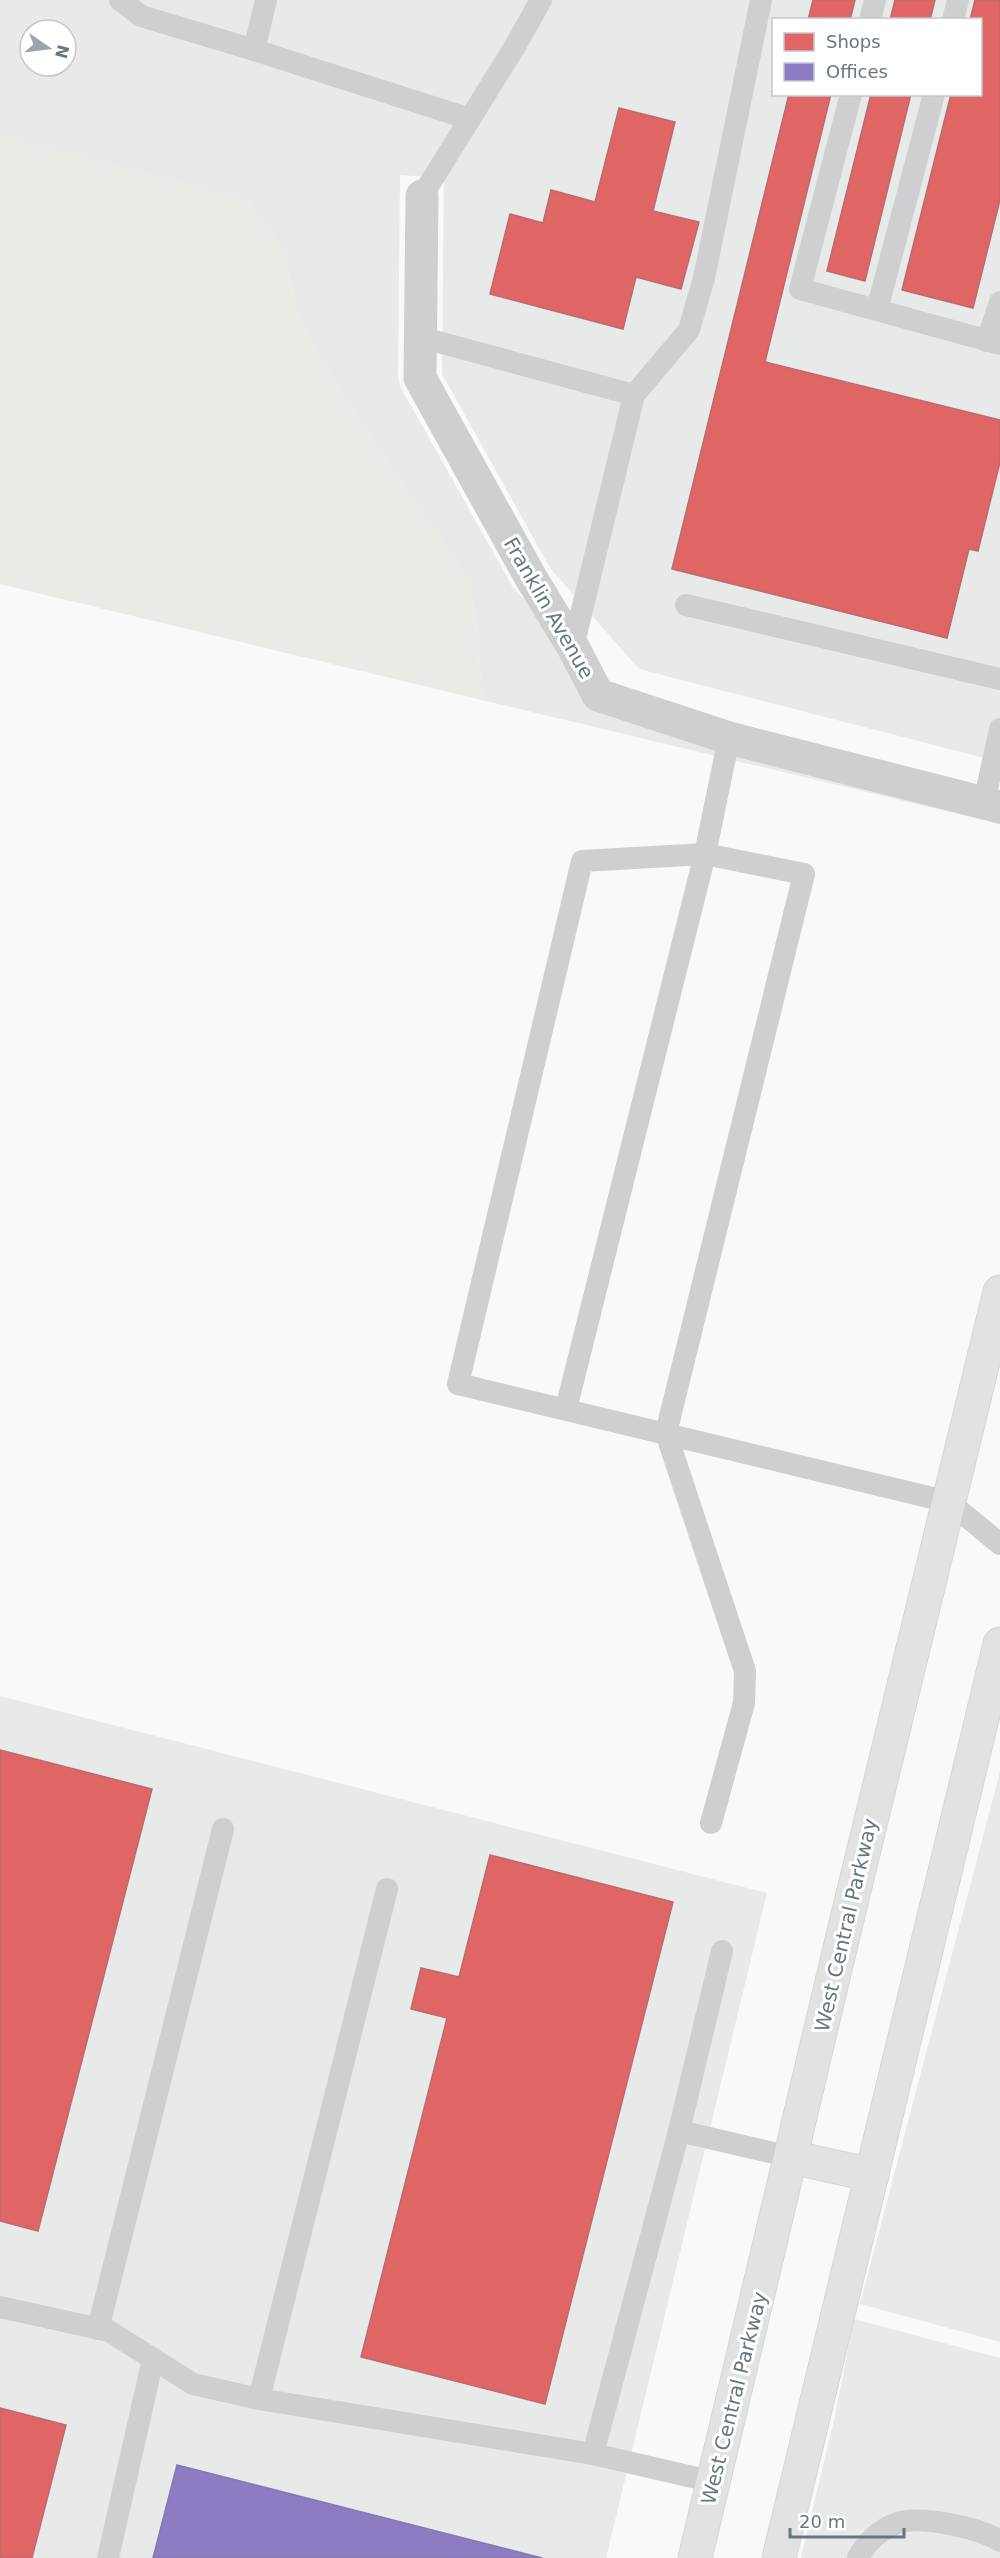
<svg xmlns="http://www.w3.org/2000/svg" width="1000" height="2558" viewBox="0 0 1000 2558" font-family="'DejaVu Sans',sans-serif">
<rect width="100%" height="100%" fill="#f9f9f9"/>
<g fill="#e8e9e9" fill-rule="evenodd">
<path d="M0,0H1000V762L639,669L550,568L442,374L444,178L400,175L398,377L400,386L512,586L610,698L1000,803V824L482,700L479,648L470,582L336,385L296,312L285,252L248,201L0,136ZM774,20H980V94H774ZM30,30H66V66H30Z"/>
<path d="M0,1696L767,1893L606,2558H0Z"/>
<path d="M1000,1772V2342L860,2304Z"/>
<path d="M854,2319L1000,2358V2558H801L834,2420Z"/>
</g>
<path fill="#e8ebe6" d="M0,136L248,201L285,252L296,312L336,385L470,582L479,648L482,700L0,584Z"/>
<g fill="#e06666" stroke="#bb6b6f" stroke-width="1.5">
<path d="M813,0H855L850,20H808Z"/>
<path d="M895,0H935L930,20H890Z"/>
<path d="M975,0H1000V200L973,308L902,290L951,94H980V20H970Z"/>
<path d="M789,94H831L765,362L1000,420V462L978,551L969,549L947,638L672,569Z"/>
<path d="M871,94H911L865,281L827,271Z"/>
<path d="M619,108L675,122L653,211L699,222L681,289L636,277L623,329L490,294L510,214L543,223L551,190L595,202Z"/>
<path d="M0,1750L152,1789L38,2231L0,2221Z"/>
<path d="M490,1855L673,1902L545,2404L361,2357L447,2018L411,2009L421,1968L459,1977Z"/>
<path d="M0,2408L66,2425L32,2558H0Z"/>
</g>
<path fill="#8e7cc3" stroke="#827ab0" stroke-width="1.5" d="M177,2465L542,2558H153Z"/>
<g fill="none" stroke-linecap="round" stroke-linejoin="round">
<g stroke="#d5d6d7" stroke-width="35">
<g id="secondary">
<path d="M791,2157L872,2175"/>
<path d="M695,2558L847,1919L1000,1292"/>
<path d="M779,2558L1000,1644"/>
</g>
</g>
<g stroke="#cecfd0" stroke-width="22">
<path d="M120,0L141,16L254,50L266,0"/>
<path d="M870,20L875,0"/>
<path d="M953,20L958,0"/>
<path d="M254,50L470,119"/>
<path d="M851,94L800,289L1000,344"/>
<path d="M422,196L514,48L541,0"/>
<path d="M877,310L934,94"/>
<path d="M420,337L634,395"/>
<path d="M987,341L1000,302"/>
<path d="M686,605L1000,679"/>
<path d="M573,647L634,395L689,330L704,278L761,0"/>
<path d="M984,803L1000,729"/>
<path d="M566,1409L705,854L729,738"/>
<path d="M711,1823L744,1703L745,1671L666,1433L804,874L705,854L582,861L458,1384L949,1502L1000,1544"/>
<path d="M679,2131L791,2157"/>
<path d="M0,2307L109,2331L193,2384L259,2399L593,2454L714,2482"/>
<path d="M98,2329L223,1829"/>
<path d="M259,2399L387,1889"/>
<path d="M593,2454L679,2131L722,1951"/>
<path d="M108,2558L153,2359"/>
<path d="M858,2558C865,2543 880,2530 895,2524C918,2514 980,2528 1000,2541"/>
</g>
<path stroke="#cecfd0" stroke-width="33" d="M422,196L420,378L531,578L573,647L598,695L729,738L1000,807"/>
<use href="#secondary" stroke="#e1e2e2" stroke-width="33"/>
</g>
<g text-anchor="middle" stroke-width="6" stroke-linejoin="round" paint-order="stroke">
<g font-size="20" fill="#657683" stroke="#fff">
<text transform="translate(549 608) rotate(60)" y="7">Franklin Avenue</text>
<text transform="translate(846 1925) rotate(-77)" y="7">West Central Parkway</text>
<text transform="translate(734 2398) rotate(-76)" y="7">West Central Parkway</text>
</g>
</g>
<rect x="772" y="18" width="210" height="78" fill="#ffffff" stroke="#c1c8cd" stroke-width="1.5"/>
<rect x="784" y="33" width="30" height="18" fill="#e06666" stroke="#c1c8cd" stroke-width="1.5"/>
<text x="826" y="48" font-size="18" fill="#657683">Shops</text>
<rect x="784" y="63" width="30" height="18" fill="#8e7cc3" stroke="#c1c8cd" stroke-width="1.5"/>
<text x="826" y="78" font-size="18" fill="#657683">Offices</text>
<g transform="translate(48 48) rotate(104)"><circle r="28" fill="#ffffff" stroke="#c1c8cd" stroke-width="1.5"/>
<path d="M0-4.5L10 22L0 15L-10 22Z" fill="#99a4ac"/>
<text y="-9" font-size="16" font-weight="bold" text-anchor="middle" fill="#657683">N</text>
</g>
<path d="M790 2528v9h114v-9" fill="none" stroke="#657683" stroke-width="3"/>
<text x="799" y="2528" font-size="18" fill="#657683" stroke="#ffffff" stroke-width="4.5" paint-order="stroke">20 m</text>
</svg>
